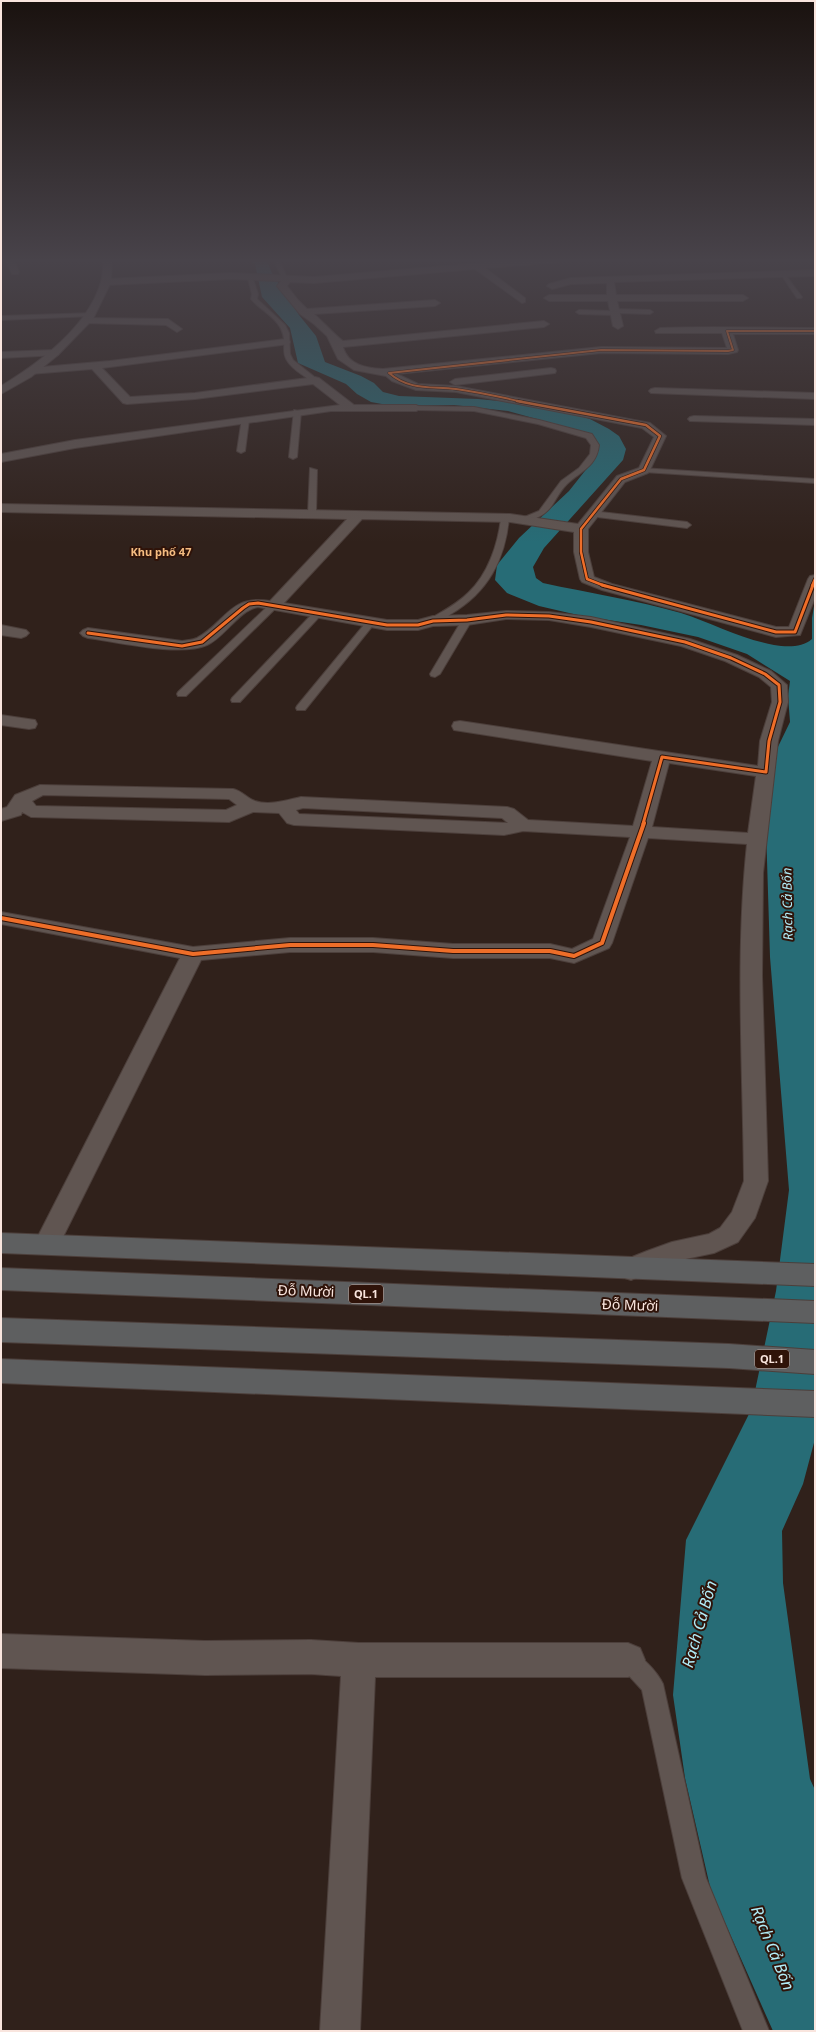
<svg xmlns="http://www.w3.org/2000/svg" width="816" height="2032" viewBox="0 0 816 2032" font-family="'Noto Sans',sans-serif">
<rect width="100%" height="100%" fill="#30211b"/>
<path fill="#276c76" d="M245,258L266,259L272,273L299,315L316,336L325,362L361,376L374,383L383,392L399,396L478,399L519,403L557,409L590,419L609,429L619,436L626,449L623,460L544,548L533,567L536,578L543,583C589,593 636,600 681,613C712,623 741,639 774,645C786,647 802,648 812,639V618L815,600V1439L803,1484L782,1531L783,1583L810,1779L815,1790V2031H773L711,1891L685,1778L673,1695L686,1540L751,1410L776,1291L789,1190L770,957L766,828L775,753L790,722L788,696L790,681L747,654L698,637L641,625L582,616L539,606L507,593L495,580L497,565L519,538L569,491L592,462L598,445L580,431L508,411L454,405L393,406L371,402L357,394L346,384L298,363L290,328L262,297L255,264Z"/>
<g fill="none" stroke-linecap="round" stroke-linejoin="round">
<g stroke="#4c3f3b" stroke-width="2">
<g id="service">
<path d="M273,258H279L288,281L283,280Z"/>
<path d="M780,273H784L802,297L801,298H797Z"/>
<path d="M247,275L252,276L258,294L257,299L285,325L289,333L290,354L293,360L317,379V381C312,382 308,379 304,376C271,354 292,348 280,327C273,315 259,309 251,299L252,294Z"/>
<path d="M615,309L650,310L653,312L650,314L618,313L615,315L579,314L576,312L579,310L612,311Z"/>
<path d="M94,313L95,314L92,316L1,320V316Z"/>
<path d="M413,406L474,407L539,420L592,434L599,445C597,466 581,471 567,484C553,498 555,511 534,519C530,521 527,523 522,522V518L539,511L561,481L579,468L590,454L591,445L586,438L538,424L474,411L416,410L412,408Z"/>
<path d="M294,410L301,412L297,457L293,459L289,457Z"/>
<path d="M242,418L249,420L245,451L241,453L237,451Z"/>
<path d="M310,468L317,470L316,514L312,517L308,514Z"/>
<path d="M641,468L815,479V483L644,472L640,470Z"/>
<path d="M592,511L687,522L691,525L687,528L589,516V512Z"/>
<path d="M505,515L509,518C505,560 488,592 451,614C445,618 437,625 430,623V619C443,611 457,604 468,593C488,575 498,544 501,518Z"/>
<path d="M274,602L277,603V607L186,696H178L177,694L178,692L271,603Z"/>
<path d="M318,610L323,613L321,615L240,702H232L231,700L232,698L315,611Z"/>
<path d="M467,617L472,620L440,674L435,677L431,676L430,674L462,620Z"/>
<path d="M371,619L374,620V624L305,710H297L296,708L297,706L368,620Z"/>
<path d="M628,1649C641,1655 657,1671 663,1684L706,1878L769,2031H743L682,1878L642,1690L621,1667L617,1660L621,1653Z"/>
</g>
</g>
<g stroke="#4c3f3b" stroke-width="2">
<g id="minor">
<path d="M5,258H13L19,272L18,274H12Z"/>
<path d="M540,258H575L571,261L485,268L525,298V302L522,303L475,269L314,283L290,282L287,286L298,300L307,309L435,300L440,303L435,306L314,314C320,319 340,340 343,341L544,321L549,324L544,327L343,347C348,365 366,368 383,369L601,347L727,348L722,333H656L655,331L660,328C712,326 763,328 815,328V334H733L738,350L737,352L728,354L601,353L397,374L418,384L456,386L650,423L666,436L650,470L648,473L625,482L588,529V552L594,577L612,584L776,627H789L808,579L810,576L815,575V598L800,635L776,637L602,590L582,582L580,579L574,552V532L510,522L362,519L284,603L387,620H418L433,616L467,615L506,611L549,612L591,617L690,639L737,655L771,671L787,685L788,702L778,741L763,873L762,976L768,1181L755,1218L738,1242L714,1253L676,1261L631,1280L622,1277L618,1269L622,1261L647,1251L672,1242L709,1234L720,1228L732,1212L744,1181C743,1069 735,956 747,844L648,838L612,943L609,948L574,963L550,958H453L373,952H290L201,960L56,1251L47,1254L38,1251L34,1244L180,958L1,924V912L193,947L290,938H373L453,944H550L572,949L593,939L630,837L523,831L504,835L294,825L287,823L279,813L253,812L229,822L31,817L22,812L21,815L1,821V809L7,807L15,795L40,785L233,789C242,791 247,798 255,801C270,806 287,800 301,797L507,807L514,809L528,820L633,826L652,761L454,730L452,726L454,722L460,721L758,766L760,741L772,702L771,687L759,677L725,661L681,646L591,627L549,620L506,619L467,625L433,626L418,630H387L258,607C239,610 224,638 207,645C180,657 118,642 88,638L83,636L80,633L83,630L88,628L182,641C187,640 193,640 197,638C226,622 230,594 270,601L347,519L1,512V504L510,514L578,524L617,476L639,468L654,437L642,428L456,392L416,390L392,381L386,376L354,370L338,359L327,336L314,324L300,314L277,286L281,281L231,279L106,285L101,282L106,279L231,273L314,277ZM669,763L756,776L748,833L652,827ZM43,795L229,799L237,805L226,810L36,806L32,801ZM303,808L502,818L508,823L299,814L296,810Z"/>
<path d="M815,270V276L614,282L616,295H743L748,298L743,301H617L623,326L618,329L613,326L608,301H549L544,298L549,295H607V283L571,284L552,289L547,286L549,284L571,278Z"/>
<path d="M86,318L168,319L182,329L177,332L166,325L83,323L81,321L83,319Z"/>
<path d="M285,339L289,340L290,342L289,344L102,368L130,397L195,393L315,377L319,378L354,405H416L422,408L416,411H331L75,448L1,462V454L75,440L340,405L313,384L195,399L127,404L123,403L92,369L30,374L25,371L30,368L110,361Z"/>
<path d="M54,350L59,353L58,355L1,358V352Z"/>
<path d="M551,368L555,369L556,371L555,373L455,385L450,382L455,379Z"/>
<path d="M655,388L815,393V399L651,393L649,391L651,389Z"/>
<path d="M694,416L815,419V425L690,421L688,419L690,417Z"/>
<path d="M1,625L26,630L29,633L26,636L21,638L1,635Z"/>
<path d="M1,715L35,720L37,724L35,728L29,729L1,725Z"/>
<path d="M1,1634L205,1641L311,1640L359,1643H628L640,1648L645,1660L640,1672L628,1677H375L360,2031H320L341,1676L311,1674L205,1675L1,1668Z"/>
</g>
</g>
<g stroke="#4c3f3b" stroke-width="2">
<path id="tertiary" d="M104,258H112L111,282L93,319L58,355L31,377L1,394V386C39,363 88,327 101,282C103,275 103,266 104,258Z"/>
</g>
<g stroke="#4c3f3b" stroke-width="2">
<g id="trunk">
<path d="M1,1233L815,1264V1286L1,1253Z"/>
<path d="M1,1268L815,1301V1323L1,1290Z"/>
<path d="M1,1318L729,1344L815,1350V1374L729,1368L1,1342Z"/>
<path d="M1,1359L815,1391V1417L1,1383Z"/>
</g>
</g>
<use href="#service" fill="#605551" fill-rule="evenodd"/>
<use href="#minor" fill="#605551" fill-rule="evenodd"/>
<use href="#tertiary" fill="#605551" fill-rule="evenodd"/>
<use href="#trunk" fill="#5e5f60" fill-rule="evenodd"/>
<g stroke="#2f1309" stroke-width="3">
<path id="cycleway-far3" d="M523,402C501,397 478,392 456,389C431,386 410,391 389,373L601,350L728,351L733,350L727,331H815"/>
</g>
<g stroke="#2f1309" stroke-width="4">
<g id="cycleway-far2">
<path d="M517,401L646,425L660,436L644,470L621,479L581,529V552L587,579L605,586"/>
<path d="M812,586L815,579"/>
</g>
</g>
<g stroke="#2f1309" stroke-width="5">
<g id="cycleway-far1">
<path d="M602,585L776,632H795L813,585"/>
<path d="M88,633L182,646L202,642L243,608L249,604L258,603L387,625H418L433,621L467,620L506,615L549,616L591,622L685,642L731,658L765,674L779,685L780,702L769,741L766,772L662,757L643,824"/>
</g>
</g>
<g stroke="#2f1309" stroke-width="6">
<path id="cycleway" d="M1,918L193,954L290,945H373L453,951H550L574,956L602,943L644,823"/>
</g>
<use href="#cycleway-far3" stroke="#ee6e29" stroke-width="2"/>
<use href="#cycleway-far2" stroke="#ee6e29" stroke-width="2.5"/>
<use href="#cycleway-far1" stroke="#ee6e29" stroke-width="3"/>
<use href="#cycleway" stroke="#ee6e29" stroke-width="4"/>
</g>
<linearGradient id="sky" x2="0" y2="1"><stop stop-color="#1a120f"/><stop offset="0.48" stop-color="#48434a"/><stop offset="1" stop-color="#48434a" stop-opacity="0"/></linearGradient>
<rect width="816" height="543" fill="url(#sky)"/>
<g text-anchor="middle" stroke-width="4" stroke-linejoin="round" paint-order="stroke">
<g font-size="11" font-weight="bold" fill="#f5bc81" stroke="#2f1309">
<text x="161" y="556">Khu phố 47</text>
</g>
<g fill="#2f1309" stroke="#bca69e" stroke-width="1">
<rect x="349" y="1285" width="34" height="18" rx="3"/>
<rect x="755" y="1350" width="34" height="18" rx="3"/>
</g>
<g font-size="11" font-weight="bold" fill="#f9e5de">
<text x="366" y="1298">QL.1</text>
<text x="772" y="1363">QL.1</text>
</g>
<g font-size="13" font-style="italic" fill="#b1edf8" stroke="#2f1309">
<text transform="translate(787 904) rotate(-91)" y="5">Rạch Cả Bốn</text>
</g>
<g font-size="14" fill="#f9e5de" stroke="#2f1309">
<text transform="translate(306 1291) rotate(2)" y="5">Đỗ Mười</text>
<text transform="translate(630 1305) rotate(2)" y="5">Đỗ Mười</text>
</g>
<g font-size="16" font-style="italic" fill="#b1edf8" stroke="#2f1309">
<text transform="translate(699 1624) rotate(-74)" y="6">Rạch Cả Bốn</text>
<text transform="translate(773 1948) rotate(68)" y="6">Rạch Cả Bốn</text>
</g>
</g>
<rect width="816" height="2032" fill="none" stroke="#f9e5de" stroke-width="4"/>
</svg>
